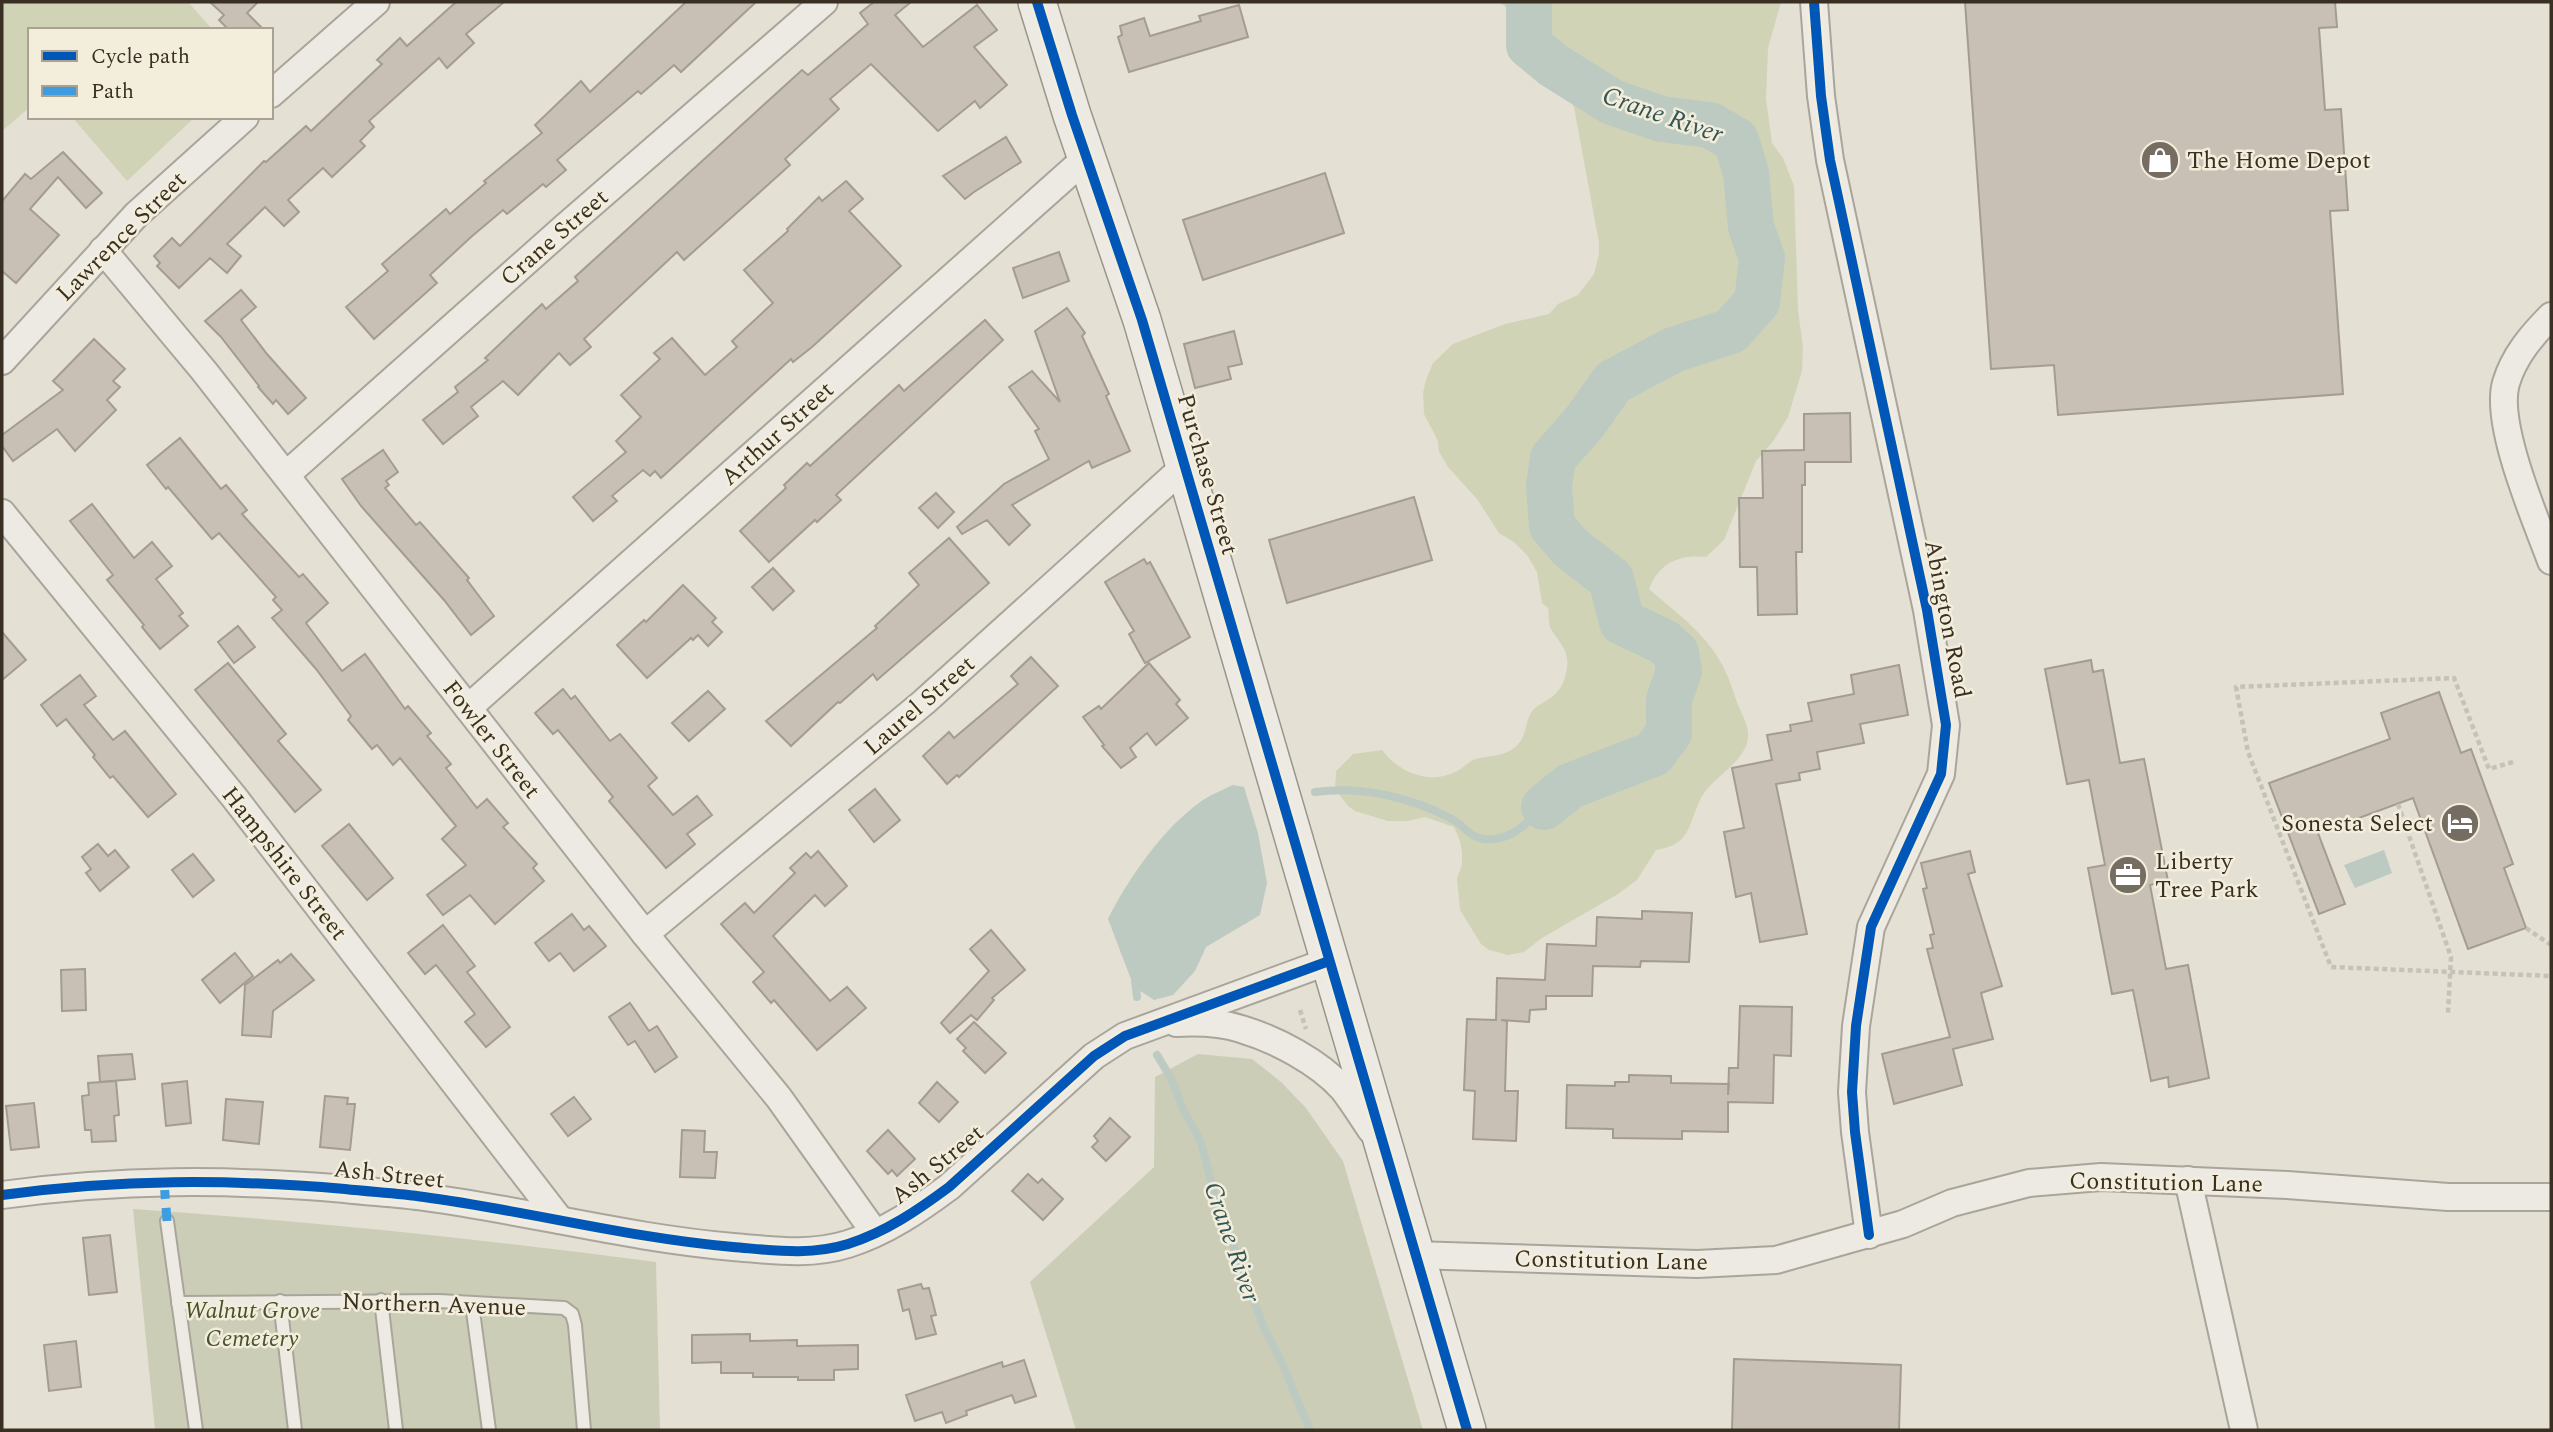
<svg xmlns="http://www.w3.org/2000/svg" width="2553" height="1432" viewBox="0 0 2553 1432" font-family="Spectral,serif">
<rect width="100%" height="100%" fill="#e4e0d3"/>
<g fill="#d1d3b7">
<path d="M2,2H188L213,30H30V107L2,131Z"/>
<path d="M1498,2H1781L1768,48L1766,99L1772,143L1783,158L1794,186L1798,310L1803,347L1802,371L1788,417L1774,440L1756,461L1724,540L1706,557C1679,554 1659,563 1649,589C1673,610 1704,632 1720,661C1728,674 1733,691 1738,705C1744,719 1752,730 1746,746C1737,767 1712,778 1701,798C1688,823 1692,845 1656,850L1637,880L1618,894L1542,938L1524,952L1508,955L1489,950L1481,944L1460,910L1457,878L1462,865V852L1460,841L1454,827L1425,817L1408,821H1388L1355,811L1348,806L1335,789L1336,771L1353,754L1382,750C1399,772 1426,784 1453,773C1462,770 1468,761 1476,759C1491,755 1509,757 1520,742C1527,733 1526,715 1535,708C1551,697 1561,695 1566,673C1571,652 1561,645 1551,629C1548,624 1549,614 1548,608L1542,603L1537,572L1527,555L1514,542L1499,533L1477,499L1448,467L1439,452L1438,441L1424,414L1423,393L1426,380L1433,363L1453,344L1505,324L1549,314L1558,304L1578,295L1594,274L1599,254V243L1574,107L1559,83L1526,52L1521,17Z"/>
<path d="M72,117H195L127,181Z"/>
</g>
<g fill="#cccdb6">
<path d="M1198,1054L1252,1059L1281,1082L1306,1108L1343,1161L1423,1430H1076L1030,1282L1154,1167L1155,1077Z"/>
<path d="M133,1209C308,1221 482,1239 656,1262L660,1430H155Z"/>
</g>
<g fill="#bccac2">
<path d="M1233,785L1244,787L1258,833L1267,883L1260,915L1206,947L1195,971L1173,995L1154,1000L1134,987L1108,919C1129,877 1164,827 1203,800C1212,794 1223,790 1233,785Z"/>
<path d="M2384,850L2392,873L2355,888L2344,865Z"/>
</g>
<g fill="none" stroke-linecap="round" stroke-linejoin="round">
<g stroke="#bccac2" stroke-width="8">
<path d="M1315,792C1362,786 1411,797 1452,819C1467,827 1471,842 1494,839C1515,837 1529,821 1544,807"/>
<path d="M1135,980L1137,997"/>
<path d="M1157,1055L1171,1078L1182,1107L1201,1142L1214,1193L1264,1328L1282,1363L1310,1430"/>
</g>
<path stroke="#bccac2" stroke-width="46" d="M1529,2V45L1553,65L1612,102L1661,119L1710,125L1736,140L1746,173L1751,227L1762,258L1757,302L1731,331L1673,350L1613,382L1584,423L1553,458L1549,486L1552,526L1571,548L1611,579L1622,622L1664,642L1676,653L1679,671L1669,700V733L1653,754L1570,786L1544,807"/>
</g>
<g fill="#c8c0b4" stroke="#a49c92" stroke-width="2">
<path d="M210,2H258L247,13L264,30H229L219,20L224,15Z"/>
<path d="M456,2H504L466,34L474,43L447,68L439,58L369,121L374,127L360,141L365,146L332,177L323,168L288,200L299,212L284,226L265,207L227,244L241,256L227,273L210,258L179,288L157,266L160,263L154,256L172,238L180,246L264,161L266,162L306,126L311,131L382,64L377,60L400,38L407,46Z"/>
<path d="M686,2H756L681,72L674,65L641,94L638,91L557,160L566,170L546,187L543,184L507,214L503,210L471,237L430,275L437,283L374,339L346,307L388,271L382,264L446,209L450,214L486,183L484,181L542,133L535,125L581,81L590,92Z"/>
<path d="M874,2H911L895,15L923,47L977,5L997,30L974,47L1007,85L980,108L975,101L938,131L871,64L830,99L839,109L785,159L790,165L684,260L677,252L584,339L591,347L570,365L559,353L518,395L503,381L471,407L478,416L443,444L423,420L458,392L455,387L488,360L485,358L542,304L546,309L578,281L575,277L802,70L808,75L868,24L860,13Z"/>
<path d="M1965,2H2335L2337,27L2319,28L2325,110L2341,109L2348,210L2330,211L2343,394L2058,415L2054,365L1991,369Z"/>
<path d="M1239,5L1248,37L1129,72L1118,37L1122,35L1120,26L1144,18L1150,36L1201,21L1199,16Z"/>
<path d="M1006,137L1021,162L974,192L965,199L943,176Z"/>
<path d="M63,152L102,193L86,208L58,177L30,209L59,235L16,283L2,271V201L25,174L31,179Z"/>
<path d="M1325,173L1344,233L1203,280L1183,220Z"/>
<path d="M846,181L863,199L849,211L901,266L812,347L793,362L791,359L661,478L655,471L650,476L643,470L612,496L617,501L593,521L573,497L626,452L616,441L641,417L621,395L660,359L654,353L672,338L705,375L737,347L732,341L773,303L744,270L788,231L787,229L819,197L822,201Z"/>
<path d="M1059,252L1069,281L1023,298L1013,268Z"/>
<path d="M241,290L256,307L241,320L267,354L306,398L288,414L276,400L273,404L258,387L259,386L221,337L205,321Z"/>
<path d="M1067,308L1085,333L1082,336L1109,394L1106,396L1130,451L1092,468L1089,461L1012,505L1030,525L1009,545L987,520L962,534L957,527L1004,484L1049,459L1035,431L1039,429L1009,387L1032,371L1060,402L1035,331Z"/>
<path d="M985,320L1003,340L836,495L841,500L817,522L815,520L769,562L740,531L786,488L784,485L807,463L810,466L899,385L904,391Z"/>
<path d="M1234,331L1242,364L1228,367L1231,379L1195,388L1184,344Z"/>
<path d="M94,339L125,369L113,381L120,387L107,400L116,410L75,451L57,429L13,461L2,446V435L63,390L53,381Z"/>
<path d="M1850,413L1851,462H1805V485H1802V552H1796L1797,614L1758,615L1757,567H1740L1739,498H1763L1762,451L1804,450V414Z"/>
<path d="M180,438L221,489L226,485L247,510L242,514L299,577L303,574L328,603L306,623L342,671L365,654L405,709L408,706L431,733L427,736L451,764L446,768L477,808L487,799L508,823L503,827L537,864L533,868L544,881L495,924L470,895L443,915L427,895L466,865L442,839L456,826L400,758L393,765L377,745L372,749L348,720L351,716L316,669L272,618L282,610L273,600L276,597L219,533L212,539L168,487L166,489L147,465Z"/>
<path d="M383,450L398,472L386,481L389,485L385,488L416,525L420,522L469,578L467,580L494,616L471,635L444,600L361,506L342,479Z"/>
<path d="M936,493L954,512L938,528L919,508Z"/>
<path d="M1414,497L1432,560L1287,603L1269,540Z"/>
<path d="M92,504L134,558L152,542L172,566L156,579L183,613L179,616L188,626L160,649L142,627L144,625L107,580L113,575L70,521Z"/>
<path d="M949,538L989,583L877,680L873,674L840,703L838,702L791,746L766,721L877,628L875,626L919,585L909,573Z"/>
<path d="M1144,559L1147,564L1150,562L1190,637L1145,663L1129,634L1134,631L1105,582Z"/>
<path d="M773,568L794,591L773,610L752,587Z"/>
<path d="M683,585L716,618L712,622L722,632L708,646L698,635L693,640L691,638L647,678L617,645L644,620L646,622Z"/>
<path d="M238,626L255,647L234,663L218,642Z"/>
<path d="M2,632L26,660L2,680Z"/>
<path d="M1031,657L1058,686L959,777L957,775L947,784L923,756L949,732L954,738L1018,684L1011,676Z"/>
<path d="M2091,660L2093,672L2103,670L2120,763L2144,759L2168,881L2150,885L2166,969L2188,965L2209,1078L2169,1087L2168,1077L2151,1081L2133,990L2112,994L2088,868L2105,865L2089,780L2067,784L2045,669Z"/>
<path d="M228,663L286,734L278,741L321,790L295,812L195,690Z"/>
<path d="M1149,663L1180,700L1176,704L1188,718L1156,745L1147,733L1130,748L1136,757L1121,768L1102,746L1104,745L1083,717L1099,706L1101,709Z"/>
<path d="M1899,665L1908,715L1860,724L1864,743L1817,752L1820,769L1799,773L1800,780L1776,784L1807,934L1760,942L1751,893L1736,897L1724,832L1744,828L1732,768L1772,760L1767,735L1791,731L1790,725L1812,721L1808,703L1854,694L1851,675Z"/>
<path d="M80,675L96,696L84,705L113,740L125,731L176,794L148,817L113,776L110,778L93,757L95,755L66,719L57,726L41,705Z"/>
<path d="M563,689L571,699L575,696L610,741L620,734L657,778L648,786L673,815L697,796L712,815L687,834L695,844L666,868L609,801L613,797L558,730L553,734L535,713Z"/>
<path d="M708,691L725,709L689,741L672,723Z"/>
<path d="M2439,692L2461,753L2471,749L2513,864L2504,868L2526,928L2468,949L2413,798L2318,833L2345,904L2319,914L2269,783L2390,739L2381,713Z"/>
<path d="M875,789L900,820L874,842L849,810Z"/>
<path d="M349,824L393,878L367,900L322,846Z"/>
<path d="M98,844L108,856L115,850L129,867L100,891L86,873L91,869L82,857Z"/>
<path d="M818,851L847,886L825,906L815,895L773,936L830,1001L847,987L866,1008L817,1050L774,1000L771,1003L753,982L764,972L721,924L745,903L754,913L795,873L790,868L806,853L811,858Z"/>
<path d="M1970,851L1975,872L1968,874L2002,986L1981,993L1993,1039L1953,1049L1962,1085L1894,1104L1882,1054L1950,1037L1927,949L1933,948L1930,935L1934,934L1923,889L1927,888L1921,863Z"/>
<path d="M193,854L214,880L193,897L172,870Z"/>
<path d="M1642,911L1692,913L1689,962L1641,961L1640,967L1593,966L1592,996H1546V1009L1530,1010L1529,1022L1501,1020L1507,1021L1505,1091H1518L1516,1141L1473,1139L1475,1091L1464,1090L1467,1019L1496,1020L1497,978L1545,980L1547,944L1596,946L1597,917L1642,919Z"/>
<path d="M572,914L584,930L589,926L606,946L574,971L560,953L549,961L535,943Z"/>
<path d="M443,925L475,966L467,972L510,1027L486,1047L465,1022L475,1014L436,965L425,974L408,953Z"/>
<path d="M991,930L1025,970L992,998L994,1000L977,1020L971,1015L950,1033L941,1023L989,971L970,949Z"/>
<path d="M235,953L253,976L220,1003L202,980Z"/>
<path d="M291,954L314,980L273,1011L271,1037L242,1035L245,985L278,960L280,963Z"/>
<path d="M85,969L86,1010L62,1011L61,970Z"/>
<path d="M630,1003L649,1031L657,1026L677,1057L655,1072L635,1041L628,1045L609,1017Z"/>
<path d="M1740,1006L1792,1007L1791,1056L1774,1055L1773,1103L1728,1102V1132L1682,1131V1139L1613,1138V1129L1566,1128L1567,1085L1615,1086V1082H1629V1075L1671,1076V1083L1729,1084L1728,1095L1729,1068H1738Z"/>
<path d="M974,1022L1006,1053L985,1073L963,1051L966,1048L957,1039Z"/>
<path d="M132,1054L135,1079L100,1082L98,1056Z"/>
<path d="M116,1081L119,1115L114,1116L116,1141L92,1142L91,1130H85L82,1096L89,1095L88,1083Z"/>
<path d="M187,1081L191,1123L166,1126L162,1084Z"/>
<path d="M937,1082L958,1102L939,1122L919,1103Z"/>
<path d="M325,1096L348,1098L347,1104H355L350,1150L320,1147Z"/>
<path d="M574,1097L591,1119L568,1136L551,1114Z"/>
<path d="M226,1099L263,1102L259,1144L223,1140Z"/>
<path d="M34,1103L39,1147L11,1150L6,1106Z"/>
<path d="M1110,1118L1130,1137L1106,1161L1092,1147L1098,1141L1094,1136Z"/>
<path d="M682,1130L705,1131L704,1152H717L715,1178L680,1177Z"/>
<path d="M888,1130L915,1159L897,1176L892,1170L888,1174L867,1151Z"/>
<path d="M1028,1174L1038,1183L1042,1179L1063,1199L1043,1220L1012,1191Z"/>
<path d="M110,1235L117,1292L89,1295L83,1238Z"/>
<path d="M921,1284L923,1289L929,1288L936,1315L931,1316L936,1334L916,1339L909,1309L903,1311L898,1290Z"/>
<path d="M750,1334V1341L797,1340V1346L858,1345V1369L834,1370V1380H798V1377H753V1373H721V1362L692,1363V1335Z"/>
<path d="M76,1341L81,1387L49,1391L44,1345Z"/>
<path d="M1734,1359L1901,1365L1899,1430H1732Z"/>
<path d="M1024,1360L1036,1396L1015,1403L1012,1395L966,1411L967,1415L946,1423L942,1412L915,1421L906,1395L1002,1362L1003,1367Z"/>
</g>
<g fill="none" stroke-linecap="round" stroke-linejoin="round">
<g stroke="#aaa59b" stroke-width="16">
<g id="lane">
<path d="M167,1221L196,1430"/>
<path d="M381,1300L396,1430"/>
<path d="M280,1301L295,1430"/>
<path d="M178,1303L439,1301L564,1308L572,1314L575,1325L584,1430"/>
<path d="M472,1304L489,1430"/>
</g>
</g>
<g stroke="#aaa59b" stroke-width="30">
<g id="street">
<path d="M1814,2L1821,96L1830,160L1927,610L1946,725L1941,774L1871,927L1856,1026L1852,1092L1855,1132L1869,1235"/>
<path d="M271,94L376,2"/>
<path d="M103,250L204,371L645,934L779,1098L875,1233"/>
<path d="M2551,316C2532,335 2514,356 2506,383C2494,424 2536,520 2551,561"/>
<path d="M2,361L136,215L245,117"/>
<path d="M286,475L565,227L824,2"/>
<path d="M2,513L234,797L560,1220"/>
<path d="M468,708L1086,158"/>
<path d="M645,934L924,702L1184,467"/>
<path d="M1176,1023C1197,1022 1220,1022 1241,1029C1275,1039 1319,1062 1343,1089C1353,1102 1362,1116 1371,1130"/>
<path d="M2188,1180L2244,1430"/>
<path d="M2,1195C120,1179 227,1179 345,1189C371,1192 398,1193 424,1197C528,1211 629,1238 733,1247C771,1250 810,1256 848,1244C886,1232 918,1210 949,1187L1094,1056L1125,1036L1329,961"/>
<path d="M1414,1255L1697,1264L1776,1260L1903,1224L1952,1203L2029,1183L2101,1177L2287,1185L2448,1197H2551"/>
</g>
</g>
<g stroke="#99958b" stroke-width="40">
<path id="secondary" d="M1037,2L1072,115L1142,320L1467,1430"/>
</g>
<g stroke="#c5c2ba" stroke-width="4.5" stroke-dasharray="5 3.5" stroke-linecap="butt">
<path d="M2513,762L2489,769L2454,678L2236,687L2248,752L2331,967L2551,976"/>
<path d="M2398,804L2451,957L2448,1013"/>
<path d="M2526,928L2551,945"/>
<path d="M1300,1010L1306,1029"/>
</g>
<use href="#lane" stroke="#edeae3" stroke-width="12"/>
<use href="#street" stroke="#edeae3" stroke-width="26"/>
<use href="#secondary" stroke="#edeae3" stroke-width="37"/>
<path stroke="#3e9de0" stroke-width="9" stroke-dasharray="18 9" stroke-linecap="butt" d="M164,1181L167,1221"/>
<g stroke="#f3eddb" stroke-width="15">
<g id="cycleway">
<path d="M1037,2L1072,115L1142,320L1467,1430"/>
<path d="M1814,2L1821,96L1830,160L1927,610L1946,725L1941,774L1871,927L1856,1026L1852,1092L1855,1132L1869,1235"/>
<path d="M2,1195C120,1179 227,1179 345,1189C371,1192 398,1193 424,1197C528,1211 629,1238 733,1247C771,1250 810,1256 848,1244C886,1232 918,1210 949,1187L1094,1056L1125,1036L1329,961"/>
</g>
</g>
<use href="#cycleway" stroke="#0057b8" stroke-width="10"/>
</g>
<defs>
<g id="shop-disc" transform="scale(2.0125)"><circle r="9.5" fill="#756d61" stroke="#f3eddb"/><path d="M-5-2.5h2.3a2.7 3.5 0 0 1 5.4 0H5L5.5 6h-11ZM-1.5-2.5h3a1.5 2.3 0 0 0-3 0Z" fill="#fff"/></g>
<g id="hotel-disc" transform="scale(2.0125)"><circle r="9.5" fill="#756d61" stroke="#f3eddb"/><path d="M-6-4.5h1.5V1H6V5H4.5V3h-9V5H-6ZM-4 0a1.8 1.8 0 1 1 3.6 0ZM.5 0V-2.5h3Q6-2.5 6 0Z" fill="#fff"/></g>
<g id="office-disc" transform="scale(2.0125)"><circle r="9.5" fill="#756d61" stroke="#f3eddb"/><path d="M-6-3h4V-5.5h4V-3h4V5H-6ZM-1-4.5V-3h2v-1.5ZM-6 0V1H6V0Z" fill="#fff"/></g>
</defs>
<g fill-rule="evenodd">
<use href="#shop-disc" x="2160" y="160"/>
<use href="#hotel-disc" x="2460" y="823"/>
<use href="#office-disc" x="2128" y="875"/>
</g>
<g text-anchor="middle" stroke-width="5" stroke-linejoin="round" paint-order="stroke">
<g font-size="24" fill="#392f23" stroke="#f3eddb" text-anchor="start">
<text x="2187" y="168">The Home Depot</text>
<text x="2433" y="831" text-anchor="end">Sonesta Select</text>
<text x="2155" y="869">Liberty<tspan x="2155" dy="28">Tree Park</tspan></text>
</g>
<g font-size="24" fill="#392f23" stroke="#f3eddb">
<text transform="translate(121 236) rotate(-45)" y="8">Lawrence Street</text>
<text transform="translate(554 237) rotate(-41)" y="8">Crane Street</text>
<text transform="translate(777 433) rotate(-42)" y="8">Arthur Street</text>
<text transform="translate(1208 474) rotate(74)" y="8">Purchase Street</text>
<text transform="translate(1948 619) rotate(79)" y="8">Abington Road</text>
<text transform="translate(919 705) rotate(-41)" y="8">Laurel Street</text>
<text transform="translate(492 739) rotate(52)" y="8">Fowler Street</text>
<text transform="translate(285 863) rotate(52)" y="8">Hampshire Street</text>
<text transform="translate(937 1164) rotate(-39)" y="8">Ash Street</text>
<text transform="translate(389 1174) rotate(6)" y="8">Ash Street</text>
<text transform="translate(2166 1182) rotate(1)" y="8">Constitution Lane</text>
<text transform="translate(1611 1260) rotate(1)" y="8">Constitution Lane</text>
<text transform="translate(434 1304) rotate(2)" y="8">Northern Avenue</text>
</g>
<g font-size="24" font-style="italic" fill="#47532c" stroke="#f3eddb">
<text x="252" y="1318">Walnut Grove<tspan x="252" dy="28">Cemetery</tspan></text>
</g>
<g font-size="26" font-style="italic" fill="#345756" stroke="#f3eddb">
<text transform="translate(1663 114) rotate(19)" y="9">Crane River</text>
<text transform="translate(1233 1242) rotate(71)" y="9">Crane River</text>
</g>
</g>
<rect width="2553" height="1432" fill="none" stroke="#392f23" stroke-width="7"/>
<rect x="28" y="28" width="245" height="91" fill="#f3eddb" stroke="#a9a191" stroke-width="2"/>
<rect x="42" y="51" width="35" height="10" fill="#0057b8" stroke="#a9a191" stroke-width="2"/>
<text x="91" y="63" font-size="21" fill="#392f23">Cycle path</text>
<rect x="42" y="86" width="35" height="10" fill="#3e9de0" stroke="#a9a191" stroke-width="2"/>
<text x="91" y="98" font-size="21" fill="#392f23">Path</text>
</svg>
